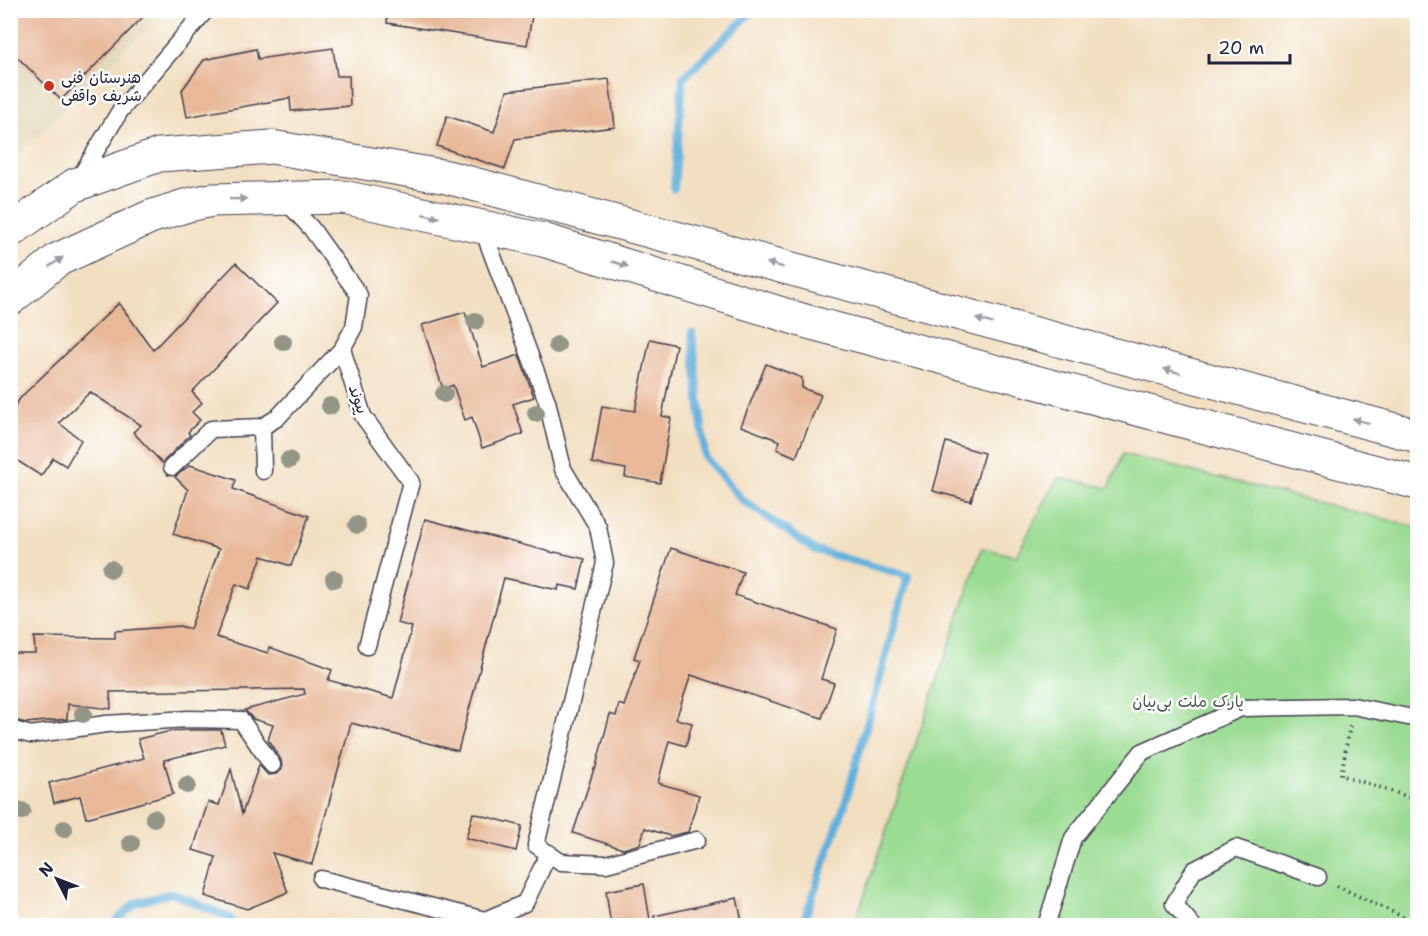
<svg xmlns="http://www.w3.org/2000/svg" width="1428" height="936" viewBox="0 0 1428 936" font-family="'Shantell Sans','Playpen Sans Arabic',sans-serif">
<rect width="100%" height="100%" fill="#fff"/>
<filter id="ink" filterUnits="userSpaceOnUse"><feTurbulence type="fractalNoise" baseFrequency=".0167" numOctaves="2"/><feDisplacementMap in="SourceGraphic" scale="12" xChannelSelector="R" yChannelSelector="G"/><feConvolveMatrix kernelMatrix="1 2 1 2 8 2 1 2 1" color-interpolation-filters="sRGB"/></filter>
<filter id="wash" filterUnits="userSpaceOnUse"><feTurbulence type="fractalNoise" baseFrequency=".008" numOctaves="4" result="noise"/><feDisplacementMap in="SourceGraphic" scale="24" xChannelSelector="R" yChannelSelector="G"/><feGaussianBlur stdDeviation="1.35" result="paint"/><feColorMatrix in="noise" values="0 0 0 0 0 0 0 0 0 0 0 0 0 0 0 0 0 1.4 0 .05"/><feComposite in="paint" operator="in"/></filter>
<g filter="url(#wash)">
<rect width="100%" height="100%" fill="#f2dfc1"/>
<path fill="#e1d7b7" d="M11,11H164L11,162Z"/>
<path fill="#9adc92" stroke="#5e7f66" stroke-width="1.5" d="M1123,454L1417,527V925L854,926L982,548L1016,556L1058,477L1109,488Z"/>
<g fill="none" stroke-linecap="round" stroke-linejoin="round">
<g stroke="#63b0dc" stroke-width="8">
<path d="M674,189L683,78L754,10"/>
<path d="M692,333L705,457L742,500L815,550L908,576L845,804L802,926"/>
<path d="M111,926L136,903L172,893L228,917L235,926"/>
</g>
</g>
<g id="blocks">
<g fill="#e8b898">
<path d="M10,10H150L61,100L10,50Z"/>
<path d="M388,10H533L527,45L387,23Z"/>
<path d="M333,48L337,76H349L350,106L291,111L290,98L187,117L182,90L204,60L256,49L258,59Z"/>
<path d="M609,79L615,127L515,139L505,169L437,146L447,116L494,132L507,91Z"/>
<path d="M236,263L277,303L192,392L202,403L192,412L200,420L188,432L190,435L162,463L133,432L141,425L90,392L59,423L81,440L66,466L53,458L41,476L10,456V412L22,396L119,303L153,350Z"/>
<path d="M465,312L483,367L519,355L534,397L513,404L523,434L482,448L472,417L465,420L453,385L443,389L422,325Z"/>
<path d="M650,339L676,345L662,416L671,418L660,483L625,477L626,469L592,463L602,406L635,411Z"/>
<path d="M766,364L802,378V388L821,395L796,457L777,449L780,441L741,426Z"/>
<path d="M946,442L984,453L971,501L933,491Z"/>
<path d="M190,465L236,480L233,489L309,516L291,566L262,556L250,589L236,584L216,637L268,653L269,647L332,670L328,680L393,698L412,627L397,623L425,519L554,553L555,552L585,559L578,589L559,585L558,590L504,578L458,751L351,723L312,864L272,853L288,892L247,909L205,896L216,857L193,850L208,802L219,805L231,769L242,814L259,765L268,775L277,774L282,769L281,760L268,740L273,725L253,719L245,710L305,694L304,689L110,692L111,709L68,704L67,719L26,723L10,719V653H35L34,637L115,638V631L180,626L190,629L219,549L173,534L188,490L175,477Z"/>
<path d="M671,548L743,572L735,595L837,629L821,679L834,683L822,718L691,675L676,719L692,723L686,746L669,741L658,783L699,795L688,832L670,836L645,828L640,844L623,849L573,833L594,769L595,770L610,714L616,716L619,704L624,706L640,660L634,658Z"/>
<path d="M188,730H221L225,745L164,760L173,794L86,818L80,796L54,803L49,783L144,758L138,739L171,731Z"/>
<path d="M473,813L522,826L516,851L466,838Z"/>
<path d="M644,884L651,926H611L606,891Z"/>
<path d="M737,898L743,926H655L654,916Z"/>
</g>
</g>
</g>
<g filter="url(#ink)">
<use href="#blocks" fill-opacity="0" stroke="#413e4f" stroke-width="1.5"/>
<g fill="none" stroke-linecap="round" stroke-linejoin="round">
<g stroke="#413e4f" stroke-width="19">
<g id="service">
<path d="M77,182L120,111L206,10"/>
<path d="M284,199L311,228L359,295L354,327L342,349L363,416L411,482L367,646"/>
<path d="M482,227L547,401L563,469L598,527L605,563L536,845L561,862L606,864L697,840"/>
<path d="M262,427L263,471"/>
<path d="M172,467L211,429L262,427L277,418L342,349"/>
<path d="M10,729L31,735L106,724L188,719L241,720L272,765"/>
<path d="M321,879L485,920L525,903L549,853"/>
<path d="M1046,926L1073,838L1142,752L1241,708L1353,706L1418,719"/>
<path d="M1193,926L1174,904L1194,870L1236,848L1318,877"/>
</g>
</g>
<g stroke="#413e4f" stroke-width="35">
<g id="secondary">
<path d="M10,231L75,185L159,155L272,147L447,177L1418,436"/>
<path d="M10,299L57,260L150,217L188,205L212,200L343,197L543,240L808,322L1418,483"/>
</g>
</g>
<g stroke="#413e4f" stroke-width="4" stroke-dasharray="1.5 4.5" stroke-linecap="butt">
<path d="M1350,726L1341,775L1418,800"/>
<path d="M1337,886L1418,924"/>
</g>
<use href="#service" stroke="#fff" stroke-width="16"/>
<use href="#secondary" stroke="#fff" stroke-width="33"/>
</g>
<g fill="#939686">
<circle cx="475" cy="321" r="9"/>
<circle cx="283" cy="342" r="9"/>
<circle cx="557" cy="345" r="9"/>
<circle cx="444" cy="394" r="9"/>
<circle cx="330" cy="406" r="9"/>
<circle cx="536" cy="413" r="9"/>
<circle cx="289" cy="460" r="9"/>
<circle cx="357" cy="525" r="9"/>
<circle cx="111" cy="569" r="9"/>
<circle cx="334" cy="579" r="9"/>
<circle cx="83" cy="714" r="9"/>
<circle cx="187" cy="785" r="9"/>
<circle cx="22" cy="811" r="9"/>
<circle cx="154" cy="818" r="9"/>
<circle cx="64" cy="829" r="9"/>
<circle cx="131" cy="843" r="9"/>
</g>
<defs><path id="oneway-solid" d="M-6-.8H1V-3.2L6.5 0L1 3.2V.8H-6Z" transform="scale(1.5)"/></defs>
<g fill="#9c9ca7">
<use href="#oneway-solid" transform="translate(238 199) rotate(-1)"/>
<use href="#oneway-solid" transform="translate(431 216) rotate(12)"/>
<use href="#oneway-solid" transform="translate(56 262) rotate(-34)"/>
<use href="#oneway-solid" transform="translate(620 264) rotate(17)"/>
<use href="#oneway-solid" transform="translate(775 265) rotate(-165)"/>
<use href="#oneway-solid" transform="translate(984 321) rotate(-165)"/>
<use href="#oneway-solid" transform="translate(1172 371) rotate(-165)"/>
<use href="#oneway-solid" transform="translate(1361 421) rotate(-165)"/>
</g>
</g>
<circle fill="#c8321e" stroke="#fff" stroke-width="2" cx="49" cy="86" r="6"/>
<g text-anchor="middle" stroke-width="5" stroke-linejoin="round" paint-order="stroke">
<g font-size="16" fill="#22223b" stroke="#fff" text-anchor="start">
<text x="61" y="83">هنرستان فنی<tspan x="61" dy="18">شریف واقفی</tspan></text>
</g>
<g font-size="16" fill="#22223b" stroke="#fff">
<text transform="translate(359 399) rotate(71)" y="6">پیوند</text>
</g>
<g font-size="16" fill="#465a55" stroke="#fff">
<text x="1188" y="707">پارک ملت بی‌بیان</text>
</g>
</g>
<rect width="1428" height="936" fill="none" stroke="#fff" stroke-width="36"/>
<g transform="translate(57 879) rotate(312)" stroke="#ffffff" stroke-width="4.5" paint-order="stroke">
<path d="M0-4.5L10 22L0 15L-10 22Z" fill="#22223b"/>
<text y="-9" font-size="16" font-weight="bold" text-anchor="middle" fill="#22223b">N</text>
</g>
<path d="M1209 54v9h81v-9" fill="none" stroke="#22223b" stroke-width="3"/>
<text x="1218" y="54" font-size="18" fill="#22223b" stroke="#ffffff" stroke-width="4.5" paint-order="stroke">20 m</text>
</svg>
